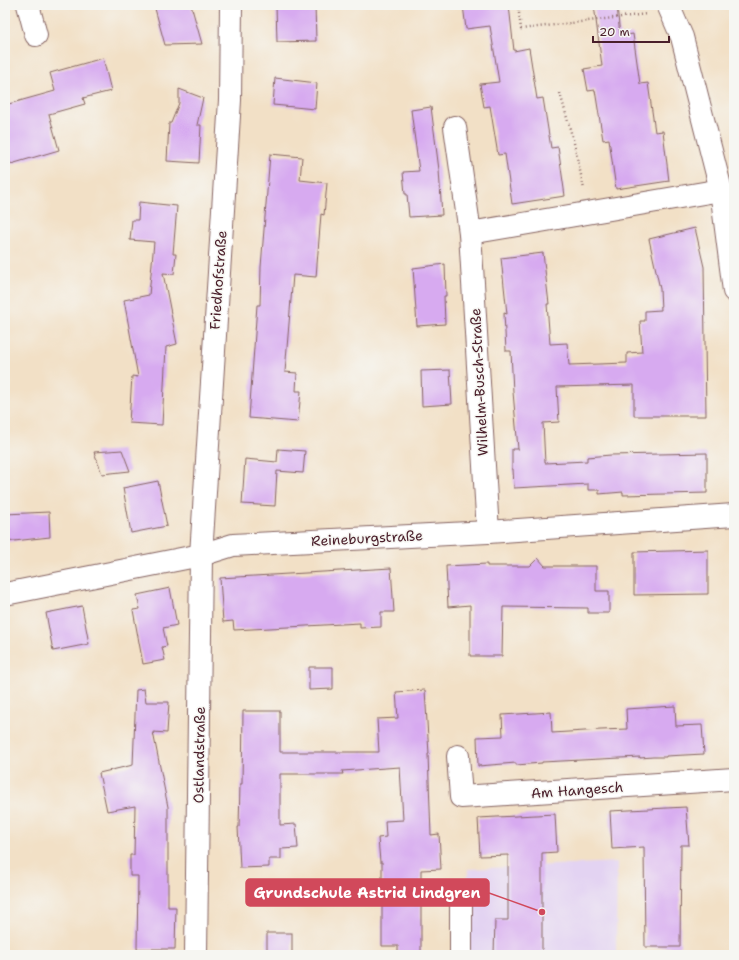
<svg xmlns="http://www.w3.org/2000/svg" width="739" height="960" viewBox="0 0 739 960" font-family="'Shantell Sans',sans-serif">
<rect width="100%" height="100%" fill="#f6f6f2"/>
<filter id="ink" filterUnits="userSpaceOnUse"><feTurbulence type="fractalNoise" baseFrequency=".025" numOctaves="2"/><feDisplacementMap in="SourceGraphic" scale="8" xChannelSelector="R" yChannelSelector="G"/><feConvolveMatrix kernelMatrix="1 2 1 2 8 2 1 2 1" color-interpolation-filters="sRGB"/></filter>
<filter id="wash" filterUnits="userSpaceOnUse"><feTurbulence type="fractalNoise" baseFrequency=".012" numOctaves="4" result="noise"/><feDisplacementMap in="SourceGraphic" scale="16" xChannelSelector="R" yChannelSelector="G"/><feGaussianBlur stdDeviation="0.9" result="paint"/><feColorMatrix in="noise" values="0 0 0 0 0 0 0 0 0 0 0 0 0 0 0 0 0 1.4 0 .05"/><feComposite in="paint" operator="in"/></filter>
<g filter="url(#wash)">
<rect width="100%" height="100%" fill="#f2e0c6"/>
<path fill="#e3d3f2" d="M617,862L616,955H468V869Z"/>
<g id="blocks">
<g fill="#d7aaf0">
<path d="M154,5H191L202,44L165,45Z"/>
<path d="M276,5H315L316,41L277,42Z"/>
<path d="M463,5H509L514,51L529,48L537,99L543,98L551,148L558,147L565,196L512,204L505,154L498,155L490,106L484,107L480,84L499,82L490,26L466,29Z"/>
<path d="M594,5H617L620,36L633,34L640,84L648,83L655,132L663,131L669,181L616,189L609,139L603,140L595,90L588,91L584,69L602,66Z"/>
<path d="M103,58L111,91L83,98L85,104L49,114L59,150L11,164L10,162L5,164V105L55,91L50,73Z"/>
<path d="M275,78L317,83L315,109L273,105Z"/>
<path d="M179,89L203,98L197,125H201L199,163L167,161L169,123H171L179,103Z"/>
<path d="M431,107L439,170L442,215L409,217L407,194H405L403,172L419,171L411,110Z"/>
<path d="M270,154L302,157L300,180L327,183L324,215L321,214L316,277L293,275L285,372L297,373L296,391H301L298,422L249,418L257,305H260L261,267Z"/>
<path d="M139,202L177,206L173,254H176L174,274L163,273L177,344L166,347L162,425L129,423L132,376L138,377L124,300L149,295L154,242L130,240L132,220H138Z"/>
<path d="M695,228L704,267L706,416H634V385L557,387L559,422L543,423L545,463L587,461V457L611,455L707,453V493L623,495V492L599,494V490H588V484L514,488L513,469H512V449H518L513,392L511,351H506L504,313L507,314L501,258L543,253L549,304H547L550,344L567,343L569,365L627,363V353L642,352L640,321H645V311L661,310L660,289L649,239Z"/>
<path d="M445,264L446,296H444L445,324L417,326L413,268Z"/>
<path d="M450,370L452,404L422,406L421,371Z"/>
<path d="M278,449L305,451L303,473L277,471L275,506L242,504L245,459L277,462Z"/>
<path d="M122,450L130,471L102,474L94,452Z"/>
<path d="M158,481L167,526L131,533L123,488Z"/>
<path d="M49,512L50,537L5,542V514Z"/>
<path d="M708,550V594L634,595V552Z"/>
<path d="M538,558L545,566H596V591H609V613H588V608L503,607L502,656H470V605L448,607L446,566L487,564V566H530Z"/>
<path d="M391,568L394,612H381V627L360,628V623L234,630L233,621L223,622L220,578Z"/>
<path d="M170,588L177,625L163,628L167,646L162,647L165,660L143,664L133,610L140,609L137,595Z"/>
<path d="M82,606L89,644L53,651L46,613Z"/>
<path d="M309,667H333V689L309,690Z"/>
<path d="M144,689L146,702H169L167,733L153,732L168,807V907H176L175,949H137L138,876H130V855H134L135,806L107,811L99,773L133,765L136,690Z"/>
<path d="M425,690L429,754H428L431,835L439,834L441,869L421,870V955H398V946H382V862H380L378,838L386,837L385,821L403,820L400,767L342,771L343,774H280V825L296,824L298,848L281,849V859H269V867L240,868L238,827H239L240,784H242L243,711H280V752H379L377,719L398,718L396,692Z"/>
<path d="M675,706L676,726L702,725L704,754L666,756V757H653L640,758V757L542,762V763L516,765V763L478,766L477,737L503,736L502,715L551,712L552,733L601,730L627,729L626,709Z"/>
<path d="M686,807L689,845H681L680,947H645L644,847L612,849L610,811Z"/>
<path d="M555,814L557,852L542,853V954H494L495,920H508V855L480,856L478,818Z"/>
<rect x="267" y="933" width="25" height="22"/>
</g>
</g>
</g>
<g filter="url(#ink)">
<use href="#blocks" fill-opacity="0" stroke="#856361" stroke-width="1"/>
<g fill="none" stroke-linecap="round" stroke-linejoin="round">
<g stroke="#856361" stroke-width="24">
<g id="minor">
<path d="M28,5L36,35"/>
<path d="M668,5L682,37L721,190L734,291"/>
<path d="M455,127L470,233L488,532"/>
<path d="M470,233L721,190"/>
<path d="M5,594L201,555L233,545L488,532L734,515"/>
<path d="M458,756L461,797L734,779"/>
<path d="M196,955L201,555L230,100L231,5"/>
<path d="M461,955V900"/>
</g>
</g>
<g stroke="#856361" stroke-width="2.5" stroke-dasharray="1 3" stroke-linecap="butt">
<path d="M518,5L521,29L647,14"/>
<path d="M560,93L574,143L584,189"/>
</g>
<use href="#minor" stroke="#fff" stroke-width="22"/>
</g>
</g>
<g text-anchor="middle" stroke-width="3" stroke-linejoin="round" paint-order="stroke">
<g font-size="14" fill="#4a1f2b" stroke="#f6f6f2">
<text transform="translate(218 280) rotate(-86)" y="5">Friedhofstraße</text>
<text transform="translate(479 382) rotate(-93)" y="5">Wilhelm-Busch-Straße</text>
<text transform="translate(367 538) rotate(-3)" y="5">Reineburgstraße</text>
<text transform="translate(199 755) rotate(-89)" y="5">Ostlandstraße</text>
<text transform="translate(577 790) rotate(-4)" y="5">Am Hangesch</text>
</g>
</g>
<path fill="none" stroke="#d1495b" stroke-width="1.5" d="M542 912L489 893"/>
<circle fill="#d1495b" stroke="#f6f6f2" stroke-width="1.5" cx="542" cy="912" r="4"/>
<rect fill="#d1495b" stroke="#d1495b" stroke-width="1.5" x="246" y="879" width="243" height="27" rx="4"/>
<g font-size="15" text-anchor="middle" font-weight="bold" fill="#fff">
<text x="367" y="898">Grundschule Astrid Lindgren</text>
</g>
<rect width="739" height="960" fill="none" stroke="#f6f6f2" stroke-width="20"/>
<path d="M593 36v6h76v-6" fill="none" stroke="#4a1f2b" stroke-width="2"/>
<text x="599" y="36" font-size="12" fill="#4a1f2b" stroke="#f6f6f2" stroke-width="3" paint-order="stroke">20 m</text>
</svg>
